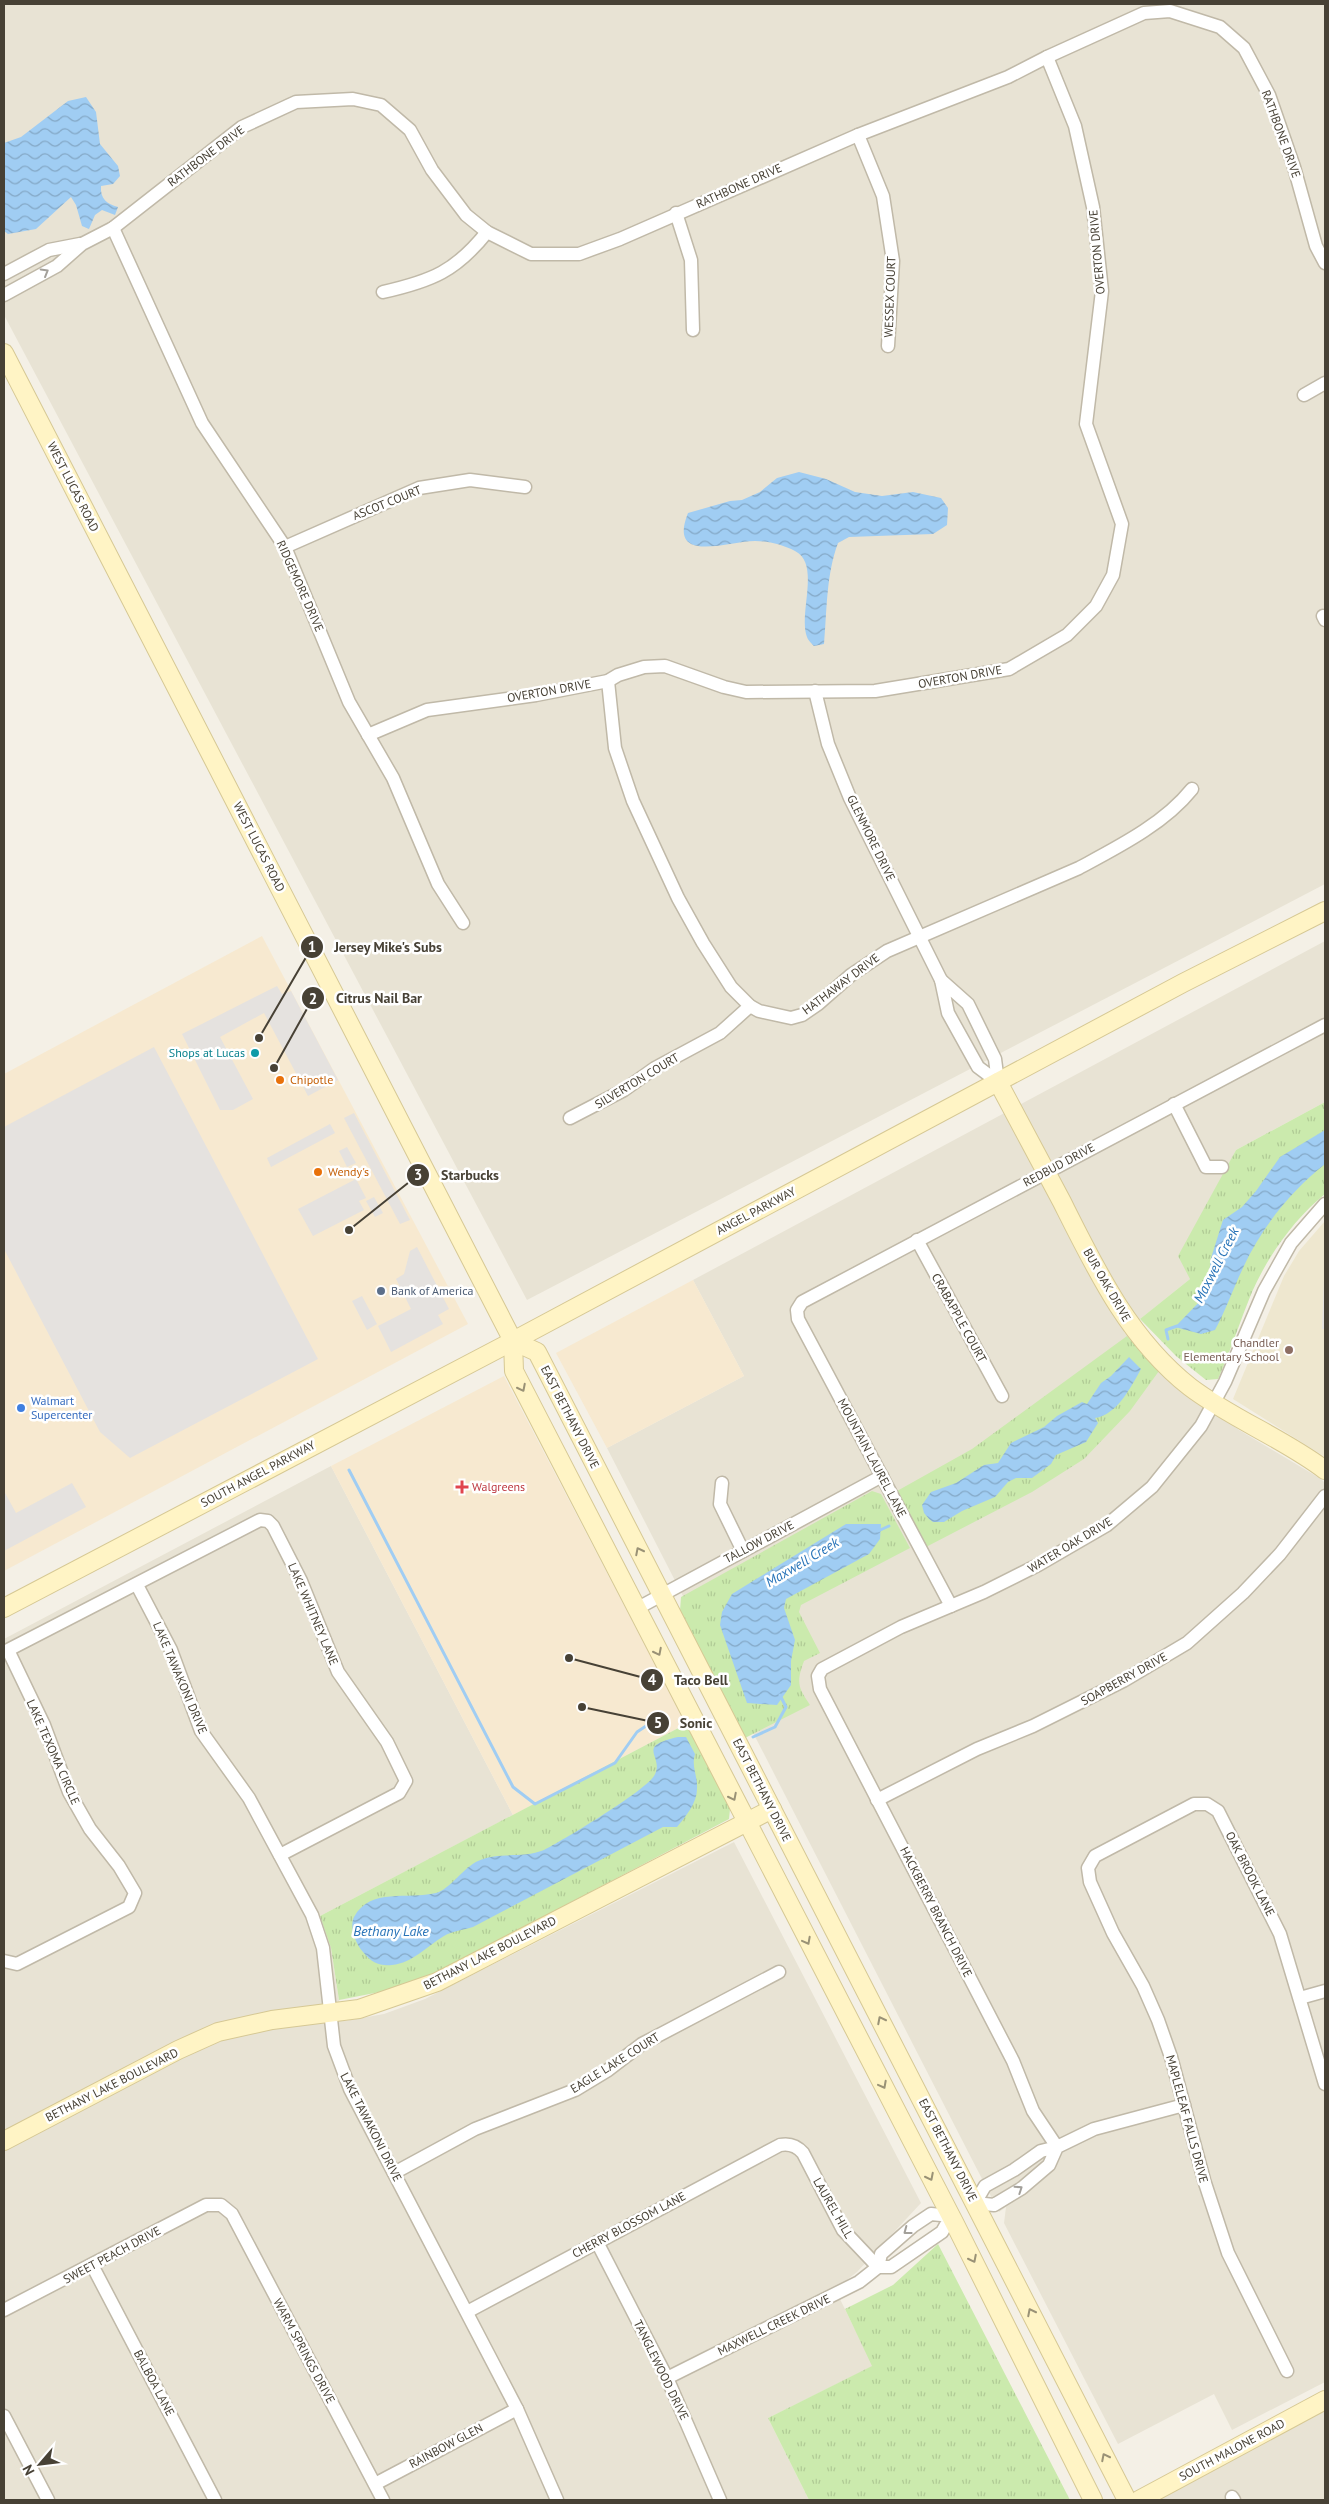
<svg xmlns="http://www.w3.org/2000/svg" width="1329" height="2504" viewBox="0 0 1329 2504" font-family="'PT Sans',sans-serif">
<defs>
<pattern id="grass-tufts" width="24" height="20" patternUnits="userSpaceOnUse" patternTransform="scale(1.25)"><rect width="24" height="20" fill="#cbeaad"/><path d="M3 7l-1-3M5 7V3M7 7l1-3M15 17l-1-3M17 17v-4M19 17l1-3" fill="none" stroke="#b0ca95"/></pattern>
<pattern id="water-waves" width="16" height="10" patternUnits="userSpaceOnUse" patternTransform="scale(1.25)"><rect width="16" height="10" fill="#a0cdf3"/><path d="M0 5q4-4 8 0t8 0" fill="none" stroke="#84a8c6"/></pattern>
</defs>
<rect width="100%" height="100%" fill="#f4f0e6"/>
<g fill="#e8e3d4">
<path d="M4,4H1325V884L527,1300L4,315Z"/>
<path d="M1325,941V1102L1236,1150L1216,1189L1190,1279L1124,1332L1159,1371L1239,1430L1321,1479L1325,1483V2382L1232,2430L1214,2394L1118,2444L1004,2223L1006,2207L999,2212L607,1448L744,1376L693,1280Z"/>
<path d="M331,1466L513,1815L320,1916L331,1948L339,2000L345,2021L384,2014L425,1999L734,1842L921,2203L857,2272L835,2289L873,2366L768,2418L809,2500H4V1639Z"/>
<path d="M1325,2407V2500H1143Z"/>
</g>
<g fill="#f7e9d0">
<path d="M262,936L468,1324L4,1571V1074Z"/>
<path d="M693,1280L744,1376L607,1448L556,1353Z"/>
<path d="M504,1376L686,1724L513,1815L331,1466Z"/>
</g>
<path fill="#eee7cf" d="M1325,1221V1457L1233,1399L1284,1276L1299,1251Z"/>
<g fill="url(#grass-tufts)">
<path d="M1325,1102V1194C1294,1219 1268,1256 1252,1292C1240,1321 1231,1350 1218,1379L1206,1380L1176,1356L1140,1319L1190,1279L1178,1256L1236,1150Z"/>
<path d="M1127,1336L1159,1371L1130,1411L1084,1459L1032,1492L926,1547L897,1491L972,1449Z"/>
<path d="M872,1491L881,1494L910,1548L801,1605L799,1612L820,1653L804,1661C796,1683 798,1687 810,1705L745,1738L680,1611L681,1597Z"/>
<path d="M686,1724L730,1809L729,1819L448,1967L395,1989L339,2000L331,1948L320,1916Z"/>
<path d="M938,2244L1070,2500H809L768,2418L872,2366L845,2309L893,2285Z"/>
</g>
<g fill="#e5e2df">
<path d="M277,986L282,994L291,991L338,1080L308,1096L264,1013L220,1037L253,1099L233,1110H220L182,1034Z"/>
<path d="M154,1047L318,1359L130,1458L100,1432L4,1249V1127Z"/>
<path d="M354,1113L410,1220L400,1224L344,1118Z"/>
<path d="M330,1124L335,1133L271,1167L267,1158Z"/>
<path d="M347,1147L356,1163L347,1167L339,1151Z"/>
<path d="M356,1179L366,1198L359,1201L364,1210L313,1236L298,1209Z"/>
<path d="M374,1197L383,1213L375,1217L366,1201Z"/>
<path d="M417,1247L449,1309L438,1315L443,1324L391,1352L378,1326L411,1309L396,1279L404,1274L410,1251Z"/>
<path d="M1325,1254V1329H1322Z"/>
<path d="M362,1296L377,1324L367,1330L352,1301Z"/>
<path d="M72,1483L86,1507L4,1551V1491L16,1513Z"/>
</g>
<g fill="url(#water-waves)">
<path d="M86,97L96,112L100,144L118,166L120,176L113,184L101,186C100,199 107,204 118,207L115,215L102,210L95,215L89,229L82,226L76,205L71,197L36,229L8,234L4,231V143L21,137L68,101Z"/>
<path d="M799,472L826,479L855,492L882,496L913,492L941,498L948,508L947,525L933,534L849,537L838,543C826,575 827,611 824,644L814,646C812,644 808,640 807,637C798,614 821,564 795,551C783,545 769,541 755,541C729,541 667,565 688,513L730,501L742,500L760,492L777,478Z"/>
<path d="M1325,1130V1164C1291,1191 1261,1228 1243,1268C1233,1289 1226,1310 1215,1330L1201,1334L1175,1327L1203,1298L1207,1290L1211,1258L1223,1220L1242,1207L1256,1191L1280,1157Z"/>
<path d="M1129,1357L1141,1369C1131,1387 1117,1415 1095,1418L1098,1423L1086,1442L1056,1455L1051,1464L1032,1478H1016L1008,1482L995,1497L962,1511L944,1522H933L929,1519L924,1513L922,1505L931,1492L956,1483L984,1465L998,1463L1011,1443L1044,1427L1057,1416L1082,1402L1087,1404L1101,1383L1111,1376Z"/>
<path d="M846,1524H881L880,1539L869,1554L786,1599L784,1608L795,1640L791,1661V1685L777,1705L747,1703L720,1625L722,1612L732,1594Z"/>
<path d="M678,1737H686L695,1754C691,1767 698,1776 697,1789C697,1803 686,1816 677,1827H663L473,1927C464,1930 452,1931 444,1936C427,1946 413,1963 392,1965C379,1966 372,1963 363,1952C356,1944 349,1928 354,1917C370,1887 408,1900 436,1893C449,1890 464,1867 478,1861C498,1851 522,1859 544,1850C562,1841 645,1791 654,1776C666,1756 633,1747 678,1737Z"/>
</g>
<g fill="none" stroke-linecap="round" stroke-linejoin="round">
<g stroke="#a0cdf3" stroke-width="3">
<path d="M1168,1339L1166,1330L1177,1326"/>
<path d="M349,1470L513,1787L535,1804L615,1763L637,1732L655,1720L660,1726"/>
<path d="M878,1531L889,1526"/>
<path d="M753,1737L775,1727L786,1707L780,1695"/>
</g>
<g stroke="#c0b9a8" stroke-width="15">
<g id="street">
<path d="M858,135L883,196L893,261L888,346"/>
<path d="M676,213L691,260L693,330"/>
<path d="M113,228L202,423L285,547L349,702L393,778L438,884L463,923"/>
<path d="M4,274L49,250L80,244"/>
<path d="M383,292C432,281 456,271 487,232"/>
<path d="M4,295L57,266L82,244L113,228L242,127L296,102L353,99L381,105L410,130L432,170L466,215L487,232L531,254H579L620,239L858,135L1008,77L1047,57L1144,13L1170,11L1220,27L1244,48L1269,95L1294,167L1316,246L1325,263"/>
<path d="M1304,395L1325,383"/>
<path d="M285,547L419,488L470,480L525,487"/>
<path d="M1323,616L1325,620"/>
<path d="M608,681L615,748L633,801L678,898L703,943L731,987L750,1006L759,1011L791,1018L802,1015L818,1004L851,975L887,951L1079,868C1118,847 1164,824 1192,789"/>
<path d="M815,691L828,744L850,798L941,980"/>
<path d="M368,735L427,710L536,695L608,681L618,675L644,667L665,666L724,687L746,692L875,691L1009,669L1067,635L1096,606L1113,575L1122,524L1086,424L1102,291L1093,207L1075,126L1047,57"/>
<path d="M941,980L968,1004L995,1059L998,1082L978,1067L948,1013Z"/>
<path d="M1174,1104L1206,1167H1222"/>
<path d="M570,1118L624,1090L655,1068L720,1033L750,1006"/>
<path d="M917,1240L1002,1396"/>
<path d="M722,1483L720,1504L743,1551"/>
<path d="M137,1585L171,1650L201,1731L249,1798L312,1915L323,1948L334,2046L350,2089L517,2409L557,2500"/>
<path d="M951,1606L798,1319L797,1310L802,1302L1325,1025"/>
<path d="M636,1609L882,1476"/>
<path d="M877,1800L977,1749L1033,1726L1123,1681L1187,1643L1243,1593L1280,1554L1325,1496"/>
<path d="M4,1961L17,1964L129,1907L135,1893L119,1866L90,1829L69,1792L44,1725L8,1650L260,1520L268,1521L273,1526L301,1581L338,1672L387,1742L406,1781L399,1793L280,1855"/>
<path d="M1300,1998L1325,1991"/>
<path d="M1057,2147L1033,2111L1013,2061L820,1689L818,1676L822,1669L901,1627L984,1592L1038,1565L1107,1525L1152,1487L1201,1426L1225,1382L1264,1291L1291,1243L1325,1204"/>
<path d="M1057,2147L1049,2165L1022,2188L994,2205L975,2203L985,2186L1014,2170L1041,2151L1057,2147L1094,2129L1184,2105"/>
<path d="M394,2173L475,2129L575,2090L608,2070L642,2044L779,1972"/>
<path d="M597,2242L667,2378L720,2500"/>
<path d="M92,2265L215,2500"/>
<path d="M4,2310L206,2205H221L232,2214L383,2500"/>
<path d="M467,2312L780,2145C790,2143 797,2146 803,2153L843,2230L878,2267"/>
<path d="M1287,2371L1228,2253L1204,2180L1171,2057L1158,2020L1143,1986L1113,1933L1090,1882L1088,1868L1095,1856L1194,1804H1207L1218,1811L1280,1934L1325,2084"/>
<path d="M667,2378L859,2282L878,2267H891L942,2232L951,2216L931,2214L913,2226L881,2254L878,2267"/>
<path d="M4,2416L48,2500"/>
<path d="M375,2484L517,2409"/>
<path d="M1232,2497L1234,2500"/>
</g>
</g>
<g stroke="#d6c894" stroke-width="20">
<g id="secondary">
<path d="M4,353L513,1341L514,1371L955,2224L1093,2500"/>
<path d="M998,1082C1019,1122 1041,1162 1062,1202C1096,1270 1129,1339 1190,1387C1232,1419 1283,1438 1325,1470"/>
<path d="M513,1341L537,1352L1127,2500"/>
<path d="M4,1608L513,1341L1183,983L1325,911"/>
<path d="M4,2141L178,2050L218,2032L272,2020L359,2009L437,1982L772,1809"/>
<path d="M1139,2500L1325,2400"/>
</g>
</g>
<use href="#street" stroke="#fff" stroke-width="12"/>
<use href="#secondary" stroke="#fff4c5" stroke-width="18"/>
</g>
<defs><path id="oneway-chevron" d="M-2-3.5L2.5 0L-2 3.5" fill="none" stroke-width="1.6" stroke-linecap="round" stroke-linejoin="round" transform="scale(1.25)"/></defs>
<g stroke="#a3a09a">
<use href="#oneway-chevron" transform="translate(45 272) rotate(-30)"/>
<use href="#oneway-chevron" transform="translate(1019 2189) rotate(-34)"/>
<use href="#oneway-chevron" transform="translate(907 2231) rotate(143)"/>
</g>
<g stroke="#9a9276">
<use href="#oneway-chevron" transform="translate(522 1388) rotate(63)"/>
<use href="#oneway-chevron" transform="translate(639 1551) rotate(-117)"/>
<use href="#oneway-chevron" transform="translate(658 1652) rotate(63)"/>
<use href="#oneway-chevron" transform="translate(733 1797) rotate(63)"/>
<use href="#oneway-chevron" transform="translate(807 1941) rotate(62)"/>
<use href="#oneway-chevron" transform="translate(881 2020) rotate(-117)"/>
<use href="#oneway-chevron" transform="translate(883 2085) rotate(62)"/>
<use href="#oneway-chevron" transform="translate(930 2177) rotate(63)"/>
<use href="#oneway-chevron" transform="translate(973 2259) rotate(63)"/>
<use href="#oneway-chevron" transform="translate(1031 2312) rotate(-117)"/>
<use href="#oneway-chevron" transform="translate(1105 2457) rotate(-117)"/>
</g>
<circle fill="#0f9aa8" stroke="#fff" stroke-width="2" cx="255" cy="1053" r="5"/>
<g fill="#e8710a" stroke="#fff" stroke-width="2">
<circle cx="280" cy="1080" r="5"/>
<circle cx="318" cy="1172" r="5"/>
</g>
<circle fill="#5c6f8a" stroke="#fff" stroke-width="2" cx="381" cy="1291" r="5"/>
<circle fill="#8d6e63" stroke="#fff" stroke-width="2" cx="1289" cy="1350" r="5"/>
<circle fill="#3f7fe0" stroke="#fff" stroke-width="2" cx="21" cy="1408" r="5"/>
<path fill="#e0444e" stroke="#fff" stroke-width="2" d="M459.5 1479.5h5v5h5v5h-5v5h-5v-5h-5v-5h5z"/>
<g text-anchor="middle" stroke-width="5" stroke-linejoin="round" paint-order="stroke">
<g font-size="12" fill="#474135" stroke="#fff">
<text transform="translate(1281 134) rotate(70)" y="4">RATHBONE DRIVE</text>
<text transform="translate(206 156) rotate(-37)" y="4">RATHBONE DRIVE</text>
<text transform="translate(739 186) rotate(-24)" y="4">RATHBONE DRIVE</text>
<text transform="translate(1097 252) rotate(-95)" y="4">OVERTON DRIVE</text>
<text transform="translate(890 297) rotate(-88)" y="4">WESSEX COURT</text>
<text transform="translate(73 487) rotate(63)" y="4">WEST LUCAS ROAD</text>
<text transform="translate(387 503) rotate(-22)" y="4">ASCOT COURT</text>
<text transform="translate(300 586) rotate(66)" y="4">RIDGEMORE DRIVE</text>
<text transform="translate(960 677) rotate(-10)" y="4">OVERTON DRIVE</text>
<text transform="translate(549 691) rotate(-10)" y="4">OVERTON DRIVE</text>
<text transform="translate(871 838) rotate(64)" y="4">GLENMORE DRIVE</text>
<text transform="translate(259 847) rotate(63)" y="4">WEST LUCAS ROAD</text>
<text transform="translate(841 984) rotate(-37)" y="4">HATHAWAY DRIVE</text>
<text transform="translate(637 1081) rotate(-31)" y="4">SILVERTON COURT</text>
<text transform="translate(1059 1165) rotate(-28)" y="4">REDBUD DRIVE</text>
<text transform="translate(756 1211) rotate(-28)" y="4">ANGEL PARKWAY</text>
<text transform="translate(1107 1285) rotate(60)" y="4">BUR OAK DRIVE</text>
<text transform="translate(959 1318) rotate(61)" y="4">CRABAPPLE COURT</text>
<text transform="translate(570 1417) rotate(63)" y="4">EAST BETHANY DRIVE</text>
<text transform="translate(872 1458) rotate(62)" y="4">MOUNTAIN LAUREL LANE</text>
<text transform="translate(258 1474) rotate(-28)" y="4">SOUTH ANGEL PARKWAY</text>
<text transform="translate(759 1542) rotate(-28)" y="4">TALLOW DRIVE</text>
<text transform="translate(1070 1545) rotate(-31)" y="4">WATER OAK DRIVE</text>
<text transform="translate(313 1614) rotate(67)" y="4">LAKE WHITNEY LANE</text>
<text transform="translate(180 1678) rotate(67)" y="4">LAKE TAWAKONI DRIVE</text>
<text transform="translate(1124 1679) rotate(-29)" y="4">SOAPBERRY DRIVE</text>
<text transform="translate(53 1752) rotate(66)" y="4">LAKE TEXOMA CIRCLE</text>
<text transform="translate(762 1790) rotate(63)" y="4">EAST BETHANY DRIVE</text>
<text transform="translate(1250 1874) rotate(63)" y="4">OAK BROOK LANE</text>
<text transform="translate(936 1912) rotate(63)" y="4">HACKBERRY BRANCH DRIVE</text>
<text transform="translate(490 1953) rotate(-27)" y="4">BETHANY LAKE BOULEVARD</text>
<text transform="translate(615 2063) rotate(-32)" y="4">EAGLE LAKE COURT</text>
<text transform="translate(112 2085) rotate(-27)" y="4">BETHANY LAKE BOULEVARD</text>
<text transform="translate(1187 2119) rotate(75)" y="4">MAPLELEAF FALLS DRIVE</text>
<text transform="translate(371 2127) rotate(63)" y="4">LAKE TAWAKONI DRIVE</text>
<text transform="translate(948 2150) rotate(63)" y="4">EAST BETHANY DRIVE</text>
<text transform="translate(833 2208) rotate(60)" y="4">LAUREL HILL</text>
<text transform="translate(629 2225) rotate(-28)" y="4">CHERRY BLOSSOM LANE</text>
<text transform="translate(112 2255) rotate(-28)" y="4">SWEET PEACH DRIVE</text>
<text transform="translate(774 2325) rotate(-26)" y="4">MAXWELL CREEK DRIVE</text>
<text transform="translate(304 2351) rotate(62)" y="4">WARM SPRINGS DRIVE</text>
<text transform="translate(661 2370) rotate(64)" y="4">TANGLEWOOD DRIVE</text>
<text transform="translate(154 2383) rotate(62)" y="4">BALBOA LANE</text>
<text transform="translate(446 2446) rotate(-28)" y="4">RAINBOW GLEN</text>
<text transform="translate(1232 2450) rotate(-28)" y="4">SOUTH MALONE ROAD</text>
</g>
<g font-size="12" fill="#0d838f" stroke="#fff" text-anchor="end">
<text x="245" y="1057">Shops at Lucas</text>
</g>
<g font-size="12" fill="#c56008" stroke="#fff" text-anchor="start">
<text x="290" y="1084">Chipotle</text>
<text x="328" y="1176">Wendy's</text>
</g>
<g font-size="12" fill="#4e5e75" stroke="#fff" text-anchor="start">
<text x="391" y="1295">Bank of America</text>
</g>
<g font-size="12" fill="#785e54" stroke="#fff" text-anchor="end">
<text x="1279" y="1347">Chandler<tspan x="1279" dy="14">Elementary School</tspan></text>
</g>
<g font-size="12" fill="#366cbe" stroke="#fff" text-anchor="start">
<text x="31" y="1405">Walmart<tspan x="31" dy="14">Supercenter</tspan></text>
</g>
<g font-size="12" fill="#be3a42" stroke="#fff" text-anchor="start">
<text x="472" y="1491">Walgreens</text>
</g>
<g font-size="14" font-style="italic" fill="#2974b8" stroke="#fff">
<text transform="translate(1216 1265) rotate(-63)" y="5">Maxwell Creek</text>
<text transform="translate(802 1562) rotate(-31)" y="5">Maxwell Creek</text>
<text x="391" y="1936">Bethany Lake</text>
</g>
</g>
<path fill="none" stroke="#474135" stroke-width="2" d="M259 1038L312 947M274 1068L313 998M349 1230L418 1175M569 1658L652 1680M582 1707L658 1723"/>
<g fill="#474135" stroke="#fff" stroke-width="2">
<circle cx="259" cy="1038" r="5"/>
<circle cx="274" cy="1068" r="5"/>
<circle cx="349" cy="1230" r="5"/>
<circle cx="569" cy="1658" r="5"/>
<circle cx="582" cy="1707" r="5"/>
<circle cx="312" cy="947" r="12"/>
<circle cx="313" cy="998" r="12"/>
<circle cx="418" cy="1175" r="12"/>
<circle cx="652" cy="1680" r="12"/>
<circle cx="658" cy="1723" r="12"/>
</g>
<g font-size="15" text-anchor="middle" font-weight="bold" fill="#fff">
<text x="312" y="952">1</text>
<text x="313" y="1004">2</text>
<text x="418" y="1180">3</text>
<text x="652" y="1685">4</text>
<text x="658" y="1728">5</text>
</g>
<g font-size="14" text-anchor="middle" font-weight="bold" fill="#474135" stroke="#fff" stroke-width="5" stroke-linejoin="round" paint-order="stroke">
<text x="388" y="952">Jersey Mike's Subs</text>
<text x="379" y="1003">Citrus Nail Bar</text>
<text x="470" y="1180">Starbucks</text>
<text x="701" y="1685">Taco Bell</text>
<text x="696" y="1728">Sonic</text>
</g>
<rect width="1329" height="2504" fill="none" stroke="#474135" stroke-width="10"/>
<g transform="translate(40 2464) rotate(242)" stroke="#ffffff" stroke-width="4" paint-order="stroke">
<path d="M0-4L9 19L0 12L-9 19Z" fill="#474135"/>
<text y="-8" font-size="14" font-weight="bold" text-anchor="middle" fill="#474135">N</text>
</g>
</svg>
